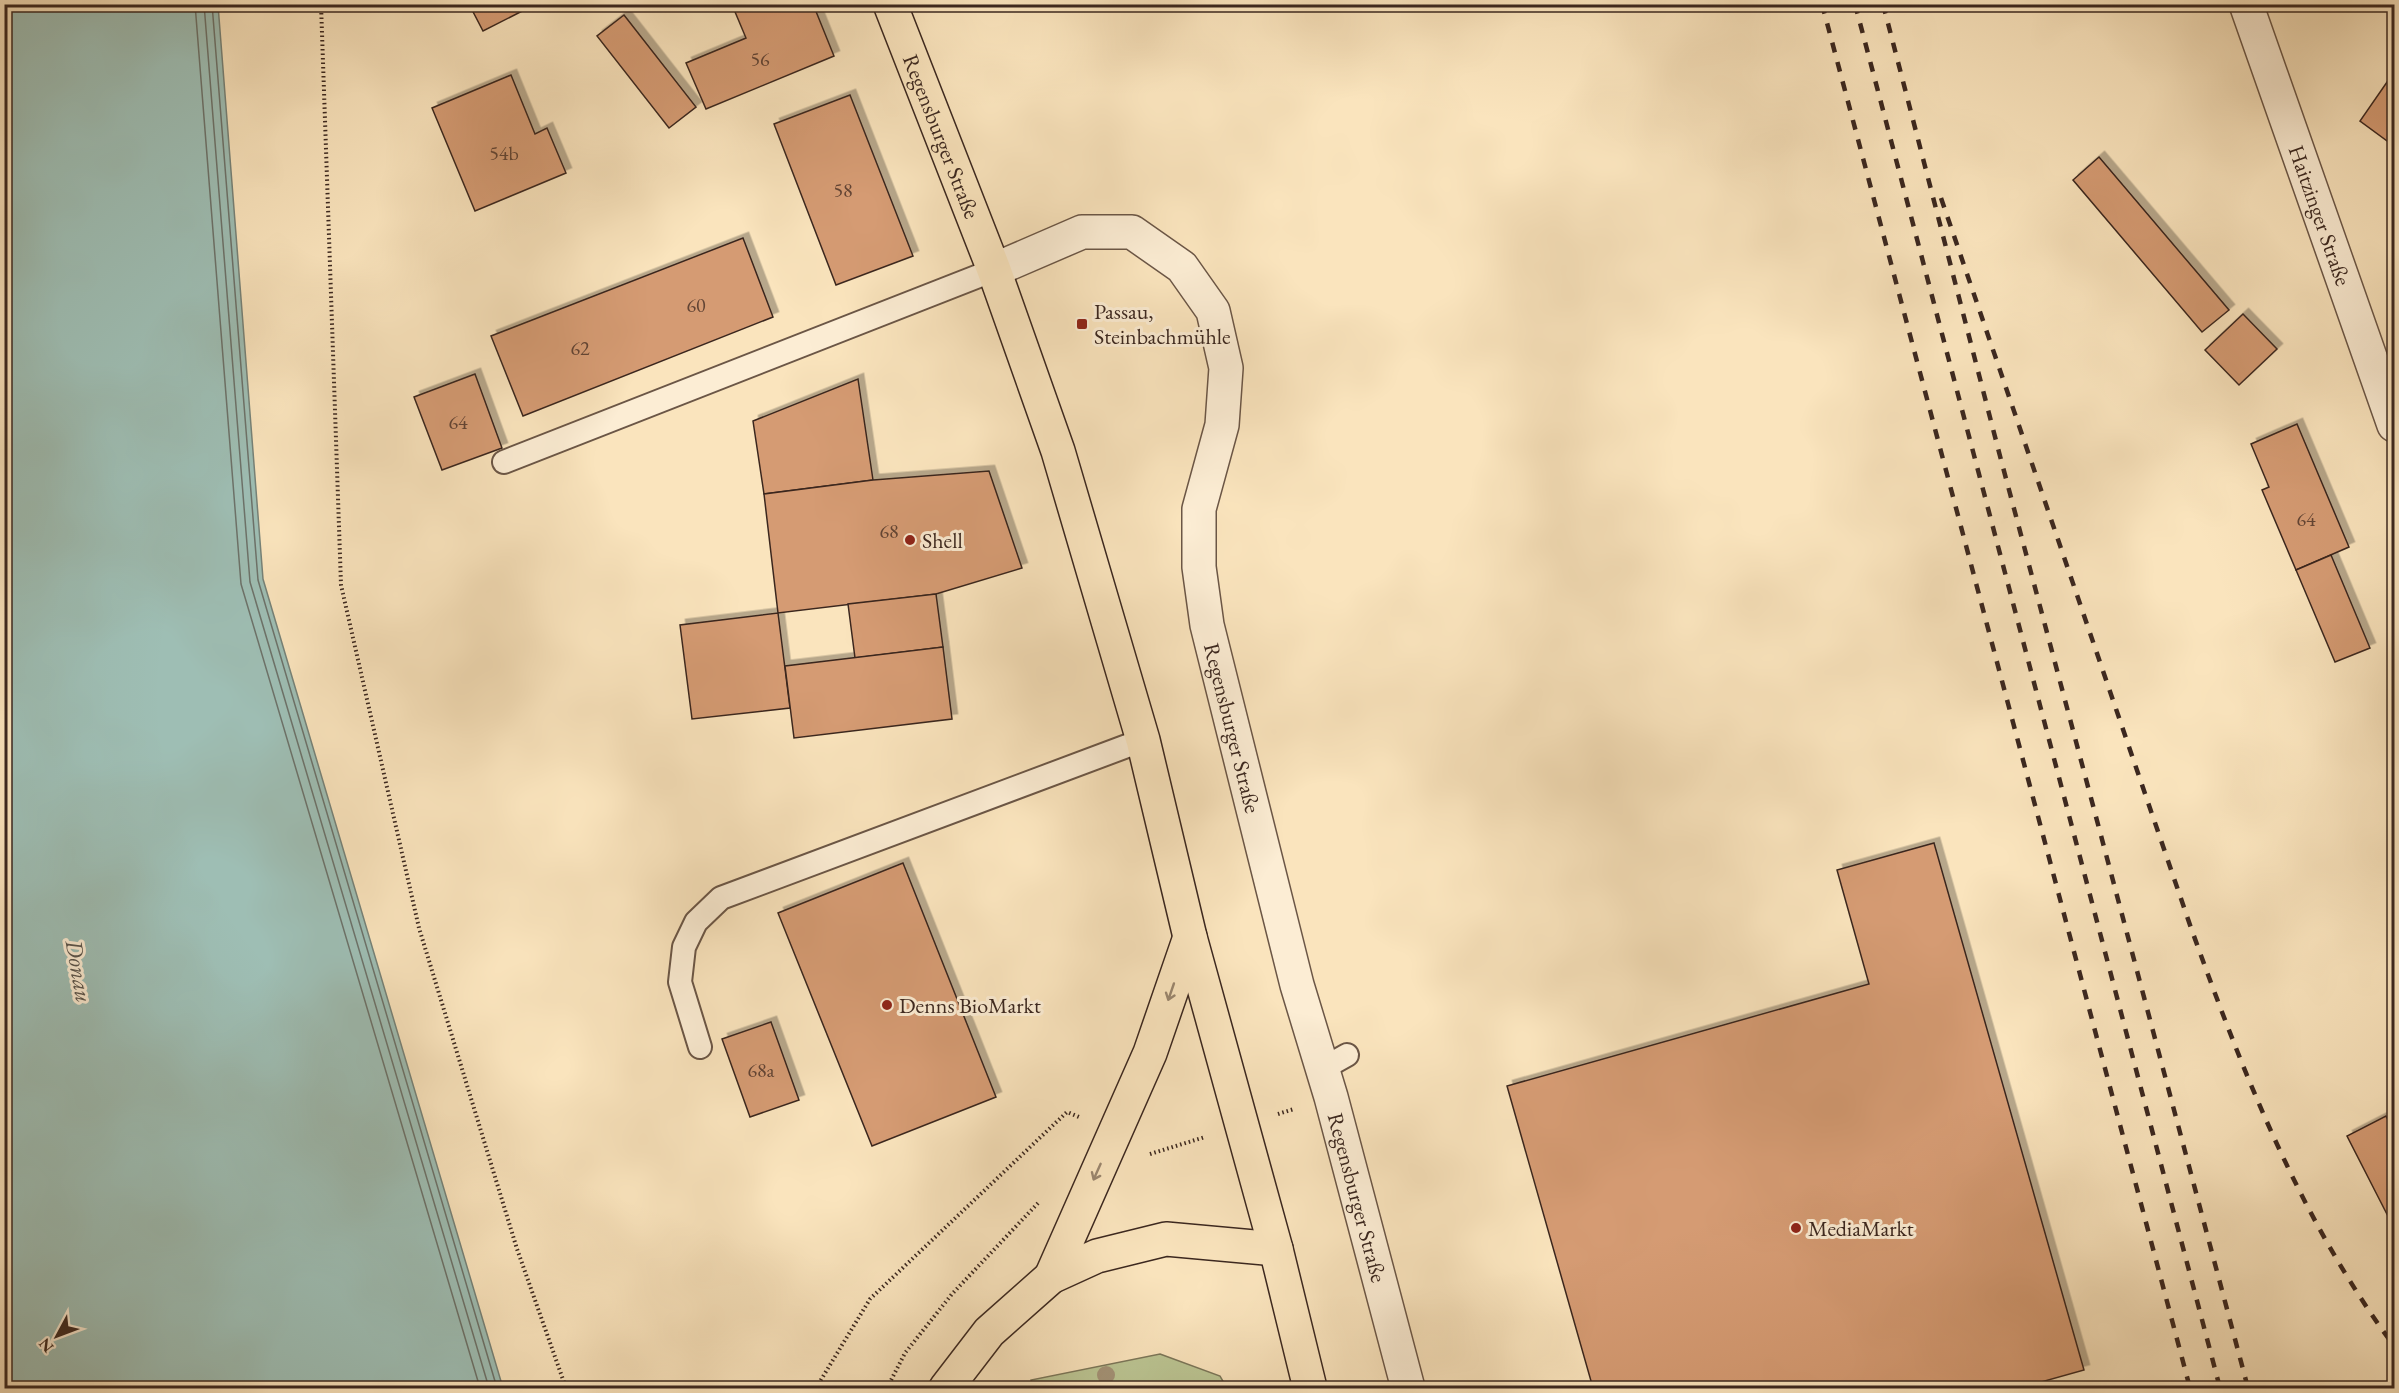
<svg xmlns="http://www.w3.org/2000/svg" width="2399" height="1393" viewBox="0 0 2399 1393" font-family="'EB Garamond',serif">
<defs>
<filter id="shadow"><feDropShadow dx="5.5" dy="-5.5" stdDeviation="0" flood-color="#0004"/></filter>
</defs>
<rect width="100%" height="100%" fill="#fae4bd"/>
<filter id="stains"><feTurbulence type="fractalNoise" baseFrequency=".00333" numOctaves="4"/><feColorMatrix values="0 0 0 0 .2 0 0 0 0 .09 0 0 0 0 .02 0 0 0 .5 -.17"/></filter>
<radialGradient id="worn" r=".72"><stop offset=".6" stop-color="#630" stop-opacity="0"/><stop offset="1" stop-color="#630" stop-opacity=".3"/></radialGradient>
<path fill="#bbc593" stroke="#7b7659" stroke-width="1.5" d="M1160,1354L1220,1376L1227,1388H1033L1031,1380Z"/>
<path fill="#9ebeb4" stroke="#768278" stroke-width="1.5" d="M5,4L218,5L263,579L503,1388H5Z"/>
<g fill="none" stroke-linecap="round" stroke-linejoin="round">
<g stroke="#6c726a" stroke-width="1.5">
<path d="M195,4L241,584L480,1388"/>
<path d="M204,4L250,582L489,1388"/>
<path d="M212,4L258,580L497,1388"/>
</g>
</g>
<g fill="#d59b73" stroke="#3b271f" stroke-width="1.5" filter="url(#shadow)">
<path d="M469,4H536L483,31Z"/>
<path d="M738,4H813L834,56L706,109L686,63L746,38L733,7Z"/>
<path d="M624,15L696,107L669,128L597,36Z"/>
<path d="M2394,72V146L2360,121Z"/>
<path d="M511,75L535,134L547,128L566,173L475,211L432,108Z"/>
<path d="M850,95L913,256L836,285L774,124Z"/>
<path d="M2099,157L2229,310L2202,332L2073,180Z"/>
<path d="M743,238L773,317L523,416L491,336Z"/>
<path d="M2243,314L2277,349L2239,385L2205,350Z"/>
<path d="M475,374L502,448L442,470L414,397Z"/>
<path d="M858,379L873,480L764,494L753,421Z"/>
<path d="M2297,424L2349,547L2296,570L2262,490L2269,487L2251,444Z"/>
<path d="M989,471L1022,568L936,594L778,613L764,494L873,480Z"/>
<path d="M2331,555L2370,648L2335,662L2296,570Z"/>
<path d="M936,594L943,647L855,658L848,604Z"/>
<path d="M778,613L790,708L692,719L680,625Z"/>
<path d="M943,647L952,719L794,738L785,666Z"/>
<path d="M1934,843L2084,1370L2020,1388H1593L1507,1086L1869,984L1837,870Z"/>
<path d="M903,863L996,1097L872,1146L778,913Z"/>
<path d="M771,1022L799,1100L750,1117L722,1039Z"/>
<path d="M2386,1116L2394,1133V1228L2347,1136Z"/>
</g>
<g fill="none" stroke-linecap="round" stroke-linejoin="round">
<g stroke="#6b5646" stroke-width="26">
<g id="service">
<path d="M504,462L994,270"/>
<path d="M700,1047L680,982L684,947L696,922L721,898L1143,740"/>
<path d="M1322,1069L1347,1055"/>
</g>
</g>
<g stroke="#6b5646" stroke-width="36">
<g id="minor">
<path id="s1" d="M2246,4L2394,425"/>
<path id="s2" d="M994,270L1082,232H1132L1182,267L1213,311L1226,368L1222,425L1199,509V567L1207,625L1297,985L1331,1097L1408,1388"/>
</g>
</g>
<g stroke="#3b271f" stroke-width="36">
<g id="primary">
<path id="s3" d="M890,4L994,270L1058,451L1143,740L1190,937L1276,1249L1310,1388"/>
<path d="M1051,1277L1150,1053L1190,937"/>
<path d="M946,1388L989,1332L1051,1277L1097,1256L1166,1239L1276,1249"/>
</g>
</g>
<g stroke="#3b271f" stroke-width="4" stroke-dasharray="1.5 3" stroke-linecap="butt">
<path d="M321,4L341,585L419,928L517,1249L566,1388"/>
<path d="M1278,1114L1294,1109"/>
<path d="M1150,1154L1205,1137"/>
<path d="M816,1388L870,1299L1067,1112L1079,1117"/>
<path d="M887,1388L905,1353L952,1294L1039,1202"/>
</g>
<use href="#service" stroke="#fcedd4" stroke-width="22"/>
<use href="#minor" stroke="#fcedd4" stroke-width="33"/>
<use href="#primary" stroke="#fae4bd" stroke-width="33"/>
<g stroke="#3b271f" stroke-width="4.5" stroke-dasharray="10 10" stroke-linecap="butt">
<path d="M1822,4L2190,1388"/>
<path d="M1855,4L2220,1388"/>
<path d="M1883,4L2000,456L2248,1388"/>
<path d="M1941,198L2190,925C2243,1073 2300,1219 2394,1346"/>
</g>
</g>
<circle fill="#a39276" cx="1106" cy="1375" r="9"/>
<defs><path id="oneway-shaft" d="M-6 0H5M1.5-3L5.5 0L1.5 3" fill="none" stroke-width="1.6" stroke-linecap="round" stroke-linejoin="round" transform="scale(1.5)"/></defs>
<g stroke="#9a866e">
<use href="#oneway-shaft" transform="translate(1171 992) rotate(109)"/>
<use href="#oneway-shaft" transform="translate(1097 1172) rotate(114)"/>
</g>
<g fill="#8f2418" stroke="#fcedd4" stroke-width="2">
<rect x="1076" y="318" width="12" height="12" rx="3"/>
<circle cx="910" cy="540" r="6"/>
<circle cx="887" cy="1005" r="6"/>
<circle cx="1796" cy="1228" r="6"/>
</g>
<g text-anchor="middle" stroke-width="6" stroke-linejoin="round" paint-order="stroke">
<g font-size="20" fill="#624434">
<text x="760" y="66">56</text>
<text x="504" y="160">54b</text>
<text x="843" y="197">58</text>
<text x="696" y="312">60</text>
<text x="580" y="355">62</text>
<text x="458" y="429">64</text>
<text x="2306" y="526">64</text>
<text x="889" y="538">68</text>
<text x="761" y="1077">68a</text>
</g>
<g font-size="22" fill="#3b271f" stroke="#fcedd4">
<text dy="8" stroke="none"><textPath href="#s3" startOffset="142">Regensburger Straße</textPath></text>
<text dy="8" stroke="none"><textPath href="#s1" startOffset="224">Haitzinger Straße</textPath></text>
<text dy="8" stroke="none"><textPath href="#s2" startOffset="686">Regensburger Straße</textPath></text>
<text dy="8" stroke="none"><textPath href="#s2" startOffset="1172">Regensburger Straße</textPath></text>
</g>
<g font-size="22" fill="#3b271f" stroke="#fcedd4" text-anchor="start">
<text x="1094" y="319">Passau,<tspan x="1094" dy="25">Steinbachmühle</tspan></text>
<text x="922" y="548">Shell</text>
<text x="899" y="1013">Denns BioMarkt</text>
<text x="1808" y="1236">MediaMarkt</text>
</g>
<g font-size="24" font-style="italic" fill="#59544c" stroke="#fcedd4">
<text transform="translate(79 971) rotate(80)" y="8">Donau</text>
</g>
</g>
<rect width="2399" height="1393" fill="none" stroke="#fae4bd" stroke-width="24"/>
<rect x="6" y="6" width="2387" height="1381" fill="none" stroke="#3b271f" stroke-width="3"/>
<rect x="12" y="12" width="2375" height="1369" fill="none" stroke="#3b271f" stroke-width="1.5"/>
<g transform="translate(57 1336) rotate(229)" stroke="#fcedd4" stroke-width="4.5" paint-order="stroke">
<path d="M0-4.5L10 22L0 15L-10 22Z" fill="#3b271f"/>
<text y="-9" font-size="16" font-weight="bold" text-anchor="middle" fill="#3b271f">N</text>
</g>
<rect width="100%" height="100%" filter="url(#stains)"/>
<rect width="100%" height="100%" fill="url(#worn)"/>
</svg>
